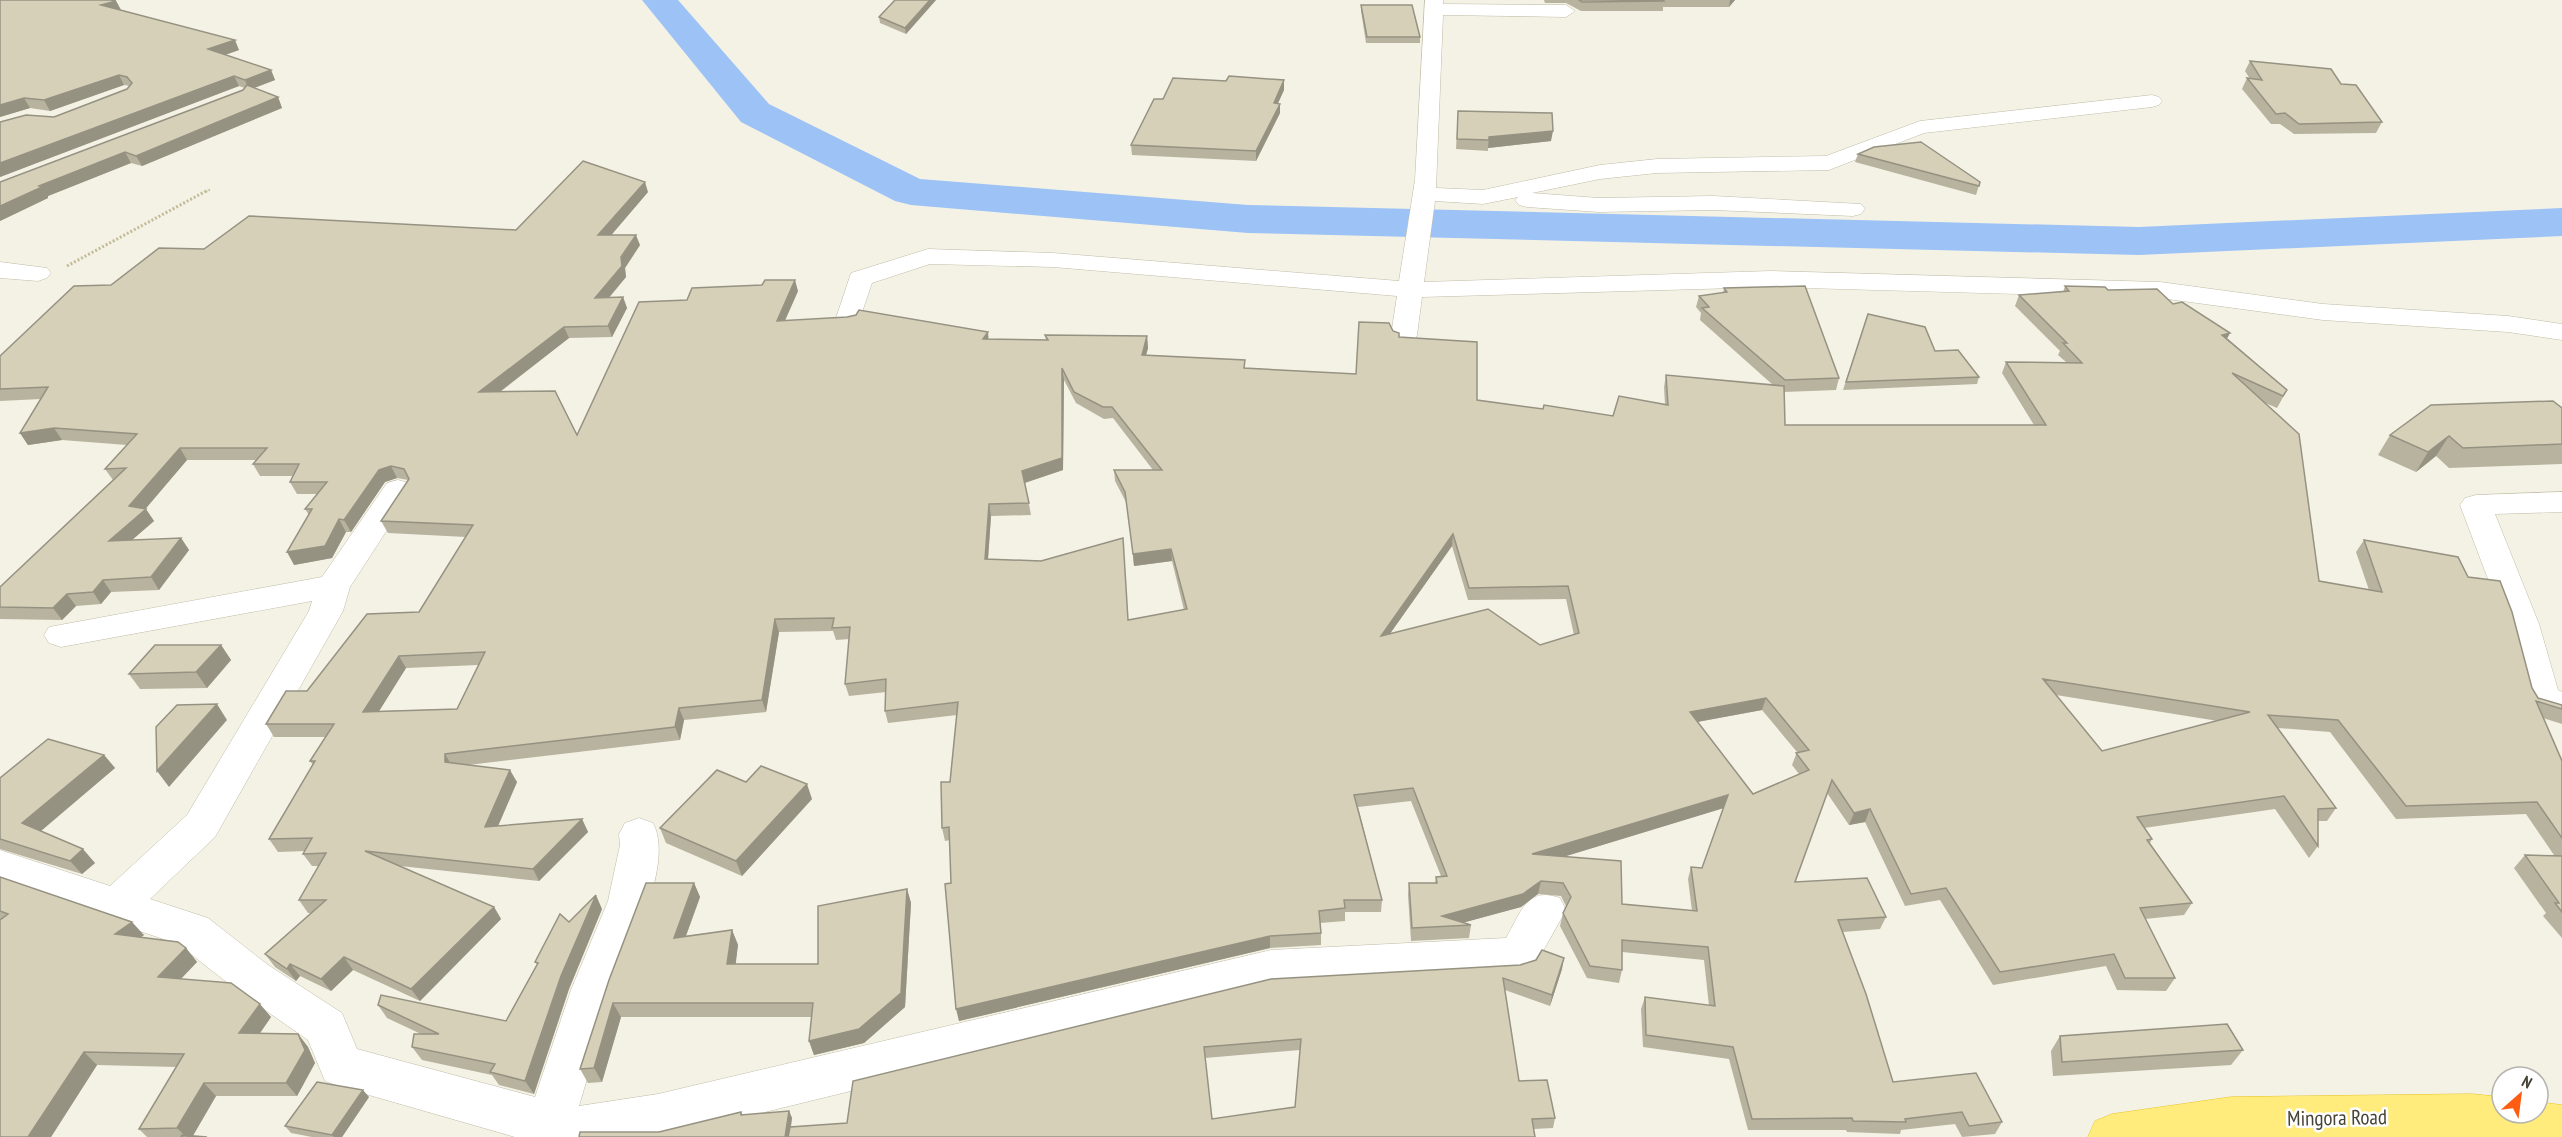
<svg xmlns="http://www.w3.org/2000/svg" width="2562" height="1137" viewBox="0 0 2562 1137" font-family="'PT Sans Narrow',sans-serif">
<rect width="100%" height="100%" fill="#f4f2e5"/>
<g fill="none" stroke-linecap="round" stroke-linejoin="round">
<path fill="#9cc2f6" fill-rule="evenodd" d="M642,0H678L769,104L920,179L1248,205L2139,227L2562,208V236L2139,255L1248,233L911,205L895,201L741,122Z"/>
<g stroke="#c0bca7" stroke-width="1">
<g id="minor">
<path d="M1425,0H1443V4L1566,5L1575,11L1566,17L1443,15L1436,188L1483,190L1600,165L1657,159L1826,156L1920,121L2152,95L2159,97L2162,101L2159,105L2152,107L1924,133L1829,170L1657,173L1600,179L1532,193L1599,198L1713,196L1861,204L1865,209L1861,214L1853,216L1713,210L1599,212L1527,207L1519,205L1515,200L1518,197L1483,204L1435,201L1424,282L1771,271L2160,282L2323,304L2508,316L2562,324V340L2508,332L2323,320L2160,298L1771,287L1422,297L1417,335L1414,341L1404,343L1394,341L1391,335L1397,296L1053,267L930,264L872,283L858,324L849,326L840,324L836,318L851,273L928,249L1053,253L1399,281L1415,180Z"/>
<path d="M0,262L47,268L51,273L47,278L38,281L0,278Z"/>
<path d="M398,480L409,483L413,490L350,587L343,611L215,837L150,899L208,918L268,965L342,1013L357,1049L535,1097L571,990L608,901L620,845L619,834L625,823L639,818L653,823C675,865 628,950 614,993C602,1030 590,1068 579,1106L658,1094L1271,950L1506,938C1521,913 1526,886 1560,898L1566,910L1533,969L1518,974L1271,988L663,1137H515L341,1087L325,1081L308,1040L238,991L178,944L0,884V850L110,886L187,815L309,611L312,601L61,647L49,643L44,635L49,627L322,577L387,483Z"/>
<path d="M2562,492V512L2495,514L2539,624L2558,690L2562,692V718L2529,708L2524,699L2505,624L2460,505L2465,498L2476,495Z"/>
</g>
</g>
<g stroke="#eac429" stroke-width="1">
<path id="trunk" d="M2472,1094L2502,1097V1113H2538V1102L2562,1105V1137H2088L2095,1121L2112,1114L2231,1097Z"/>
</g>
<path stroke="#c3bb97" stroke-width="2" stroke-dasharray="1.5 1.5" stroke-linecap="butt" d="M206,192L211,189"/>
<path stroke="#c3bb97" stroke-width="3" stroke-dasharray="2 2" stroke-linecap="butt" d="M67,266L208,190"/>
<use href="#minor" fill="#fff" fill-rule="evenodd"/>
<use href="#trunk" fill="#ffec7c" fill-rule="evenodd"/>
</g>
<g fill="#b8b39f" fill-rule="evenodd">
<path d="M936,0L906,34L880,23L879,17Z"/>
<path d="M1544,0H1735L1729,7H1663V11H1581L1566,3H1545Z"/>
<path d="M116,1L121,10L239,50L225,55L271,70L275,80L254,88L278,97L282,108L142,166L131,163L48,196V198L0,221V182L243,90L245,88L239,86L0,177V122L54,117L127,89L130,86L124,85L50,111L30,108L0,117Z"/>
<path d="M1361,5L1420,37V43H1366L1361,11Z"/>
<path d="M2250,61L2341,84L2382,122L2376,133L2294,134L2280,124H2271L2242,89L2247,78L2250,79L2245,71Z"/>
<path d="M1284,80V90L1278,103L1280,113L1256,161L1132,155L1131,145L1163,99L1226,81Z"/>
<path d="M1458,111L1551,141L1488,148V151L1456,149Z"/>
<path d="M1858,154L1980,182L1976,195L1855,162Z"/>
<path d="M648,192L611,235L640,245L625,268L626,277L609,298L623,297L627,308L612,337L569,338L500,392L577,435L687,300L798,291L785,320L989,339L1046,340L1045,335L1147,336L1148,348L1146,355L1245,360V368L1356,374L1393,331L1399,337L1477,400L1543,409L1613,416L1665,404L1664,387L1666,375L1773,385L1700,320L1701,313L1696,307L1699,296L1723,293L1724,288L1839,378L1836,390L1784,392L1785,425H2034L2002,373L2006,362H2066L2058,355L2060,351L2015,306L2019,295L2063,292L2065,286L2108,290L2173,304L2230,333L2227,338L2287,390L2277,408L2263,402L2319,581L2369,590L2356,552L2364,540L2532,688L2538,698L2562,705V724L2543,718L2562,761V938L2543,916L2546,913L2514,868L2525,855H2554L2526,814L2396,819L2330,732L2278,728L2336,808L2327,821H2318V846L2309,858L2275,809L2144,828L2152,839L2150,843L2192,903L2184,915L2145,919L2175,978L2166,991L2117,990L2106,966L1993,985L1940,900L1905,906L1865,822L1849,825L1827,793L1795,882L1886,917L1880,929L1843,932L1893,1082L2002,1122L1995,1134L1962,1137L1955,1124L1901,1130L1900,1134L1847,1132L1846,1130H1748L1729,1059L1643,1047L1641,1009L1645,997L1709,1006L1704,960L1622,952V970L1619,983L1587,978L1560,926L1563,913L1566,906L1561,896L1538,894L1521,907L1462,923L1471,925L1469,938L1411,941L1408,895L1409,883H1435L1436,877L1441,876L1411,801L1358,807L1382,900L1381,912H1345V921L1320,923L1321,933V945L1270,948L959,1021L951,883L950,840L945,841L942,828L950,782L957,715L888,723L885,711L886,692L849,696L845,684L849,639L836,640L833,631L779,632L766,712L684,720L680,740L468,765L517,782L498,826L582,819L588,832L539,881L400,866L494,907L501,919L420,1001L353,970L331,991L300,976L296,981L275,967L265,954L312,913H308L299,900L319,866H312L303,854L305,851L278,852L269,839L313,765L310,761L326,737H274L266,724L307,691L419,612L466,537L388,533L381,521L408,480L397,478L385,482L351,532H346L332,558L294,565L309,515L305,509L318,494H297L290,482L293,476H260L253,464L256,460H187L145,509L154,521L132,540L181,538L189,550L159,590L111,592L101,604L76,606L62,620L0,619V587L113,480L105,469L127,445L62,440L28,445L20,433L41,399L0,401V356L111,285L204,249L516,230ZM1064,380L1076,403L1104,419L1113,418L1153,470H1114L1115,481L1127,504L1134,566L1172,561L1184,610L1128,620L988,560L991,516L1031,515L1025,483L1063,470ZM1452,546L1468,600L1566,599L1574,635L1540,645L1390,633ZM478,665L457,709L379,711L406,668ZM2056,695L2218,721L2102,751ZM1762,710L1797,752L1792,765L1799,774L1753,794L1697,722ZM1723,808L1702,868L1691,867L1688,879L1692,911L1622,904L1563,857Z"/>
<path d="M1868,314L1935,351L1979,377L1977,384L1843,390Z"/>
<path d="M2562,408V464L2449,468L2436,456L2416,472L2378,455L2390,435Z"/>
<path d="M221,645L231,660L207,688L140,689L129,674Z"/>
<path d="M104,755L115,768L40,831L95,863L82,874L0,849V778Z"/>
<path d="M746,782L812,799L742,876L666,843L660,828Z"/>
<path d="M0,877L144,935L141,937L186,948L197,962L181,979L271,1017L260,1033L298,1034L308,1047L315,1063L297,1096H216L193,1136L207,1137H147L139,1129L177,1067L97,1065L51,1137L1,919H0Z"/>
<path d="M694,883L700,897L686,936L732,930L738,945L735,964H818L907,889L911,903L905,1007L864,1043L814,1055L809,1041L812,1017H621L602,1082L588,1083L580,1069L609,980Z"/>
<path d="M602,909L569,989L534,1094L499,1085L492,1075L422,1060L412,1047L421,1034L387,1018L378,1005L506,1021L537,964L535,962L569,922Z"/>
<path d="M1562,969L1550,1006L1505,990L1519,1081L1555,1118L1553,1128L1534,1129L659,1132L741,1112L743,1115L789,1111L792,1118L791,1127L847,1123L853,1081ZM1300,1050L1295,1107L1212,1119L1205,1058Z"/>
<path d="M2060,1036L2243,1050L2231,1065L2053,1076L2051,1051Z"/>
<path d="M369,1097L342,1137H312L291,1133L285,1126Z"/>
</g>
<g fill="#969282">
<path d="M930,0H936L906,34L905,28Z"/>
<path d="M1730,0H1735L1729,7Z"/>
<path d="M116,1L121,10L101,5Z"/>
<path d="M235,40L239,50L213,59L208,49Z"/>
<path d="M271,70L275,80L249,90L245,80Z"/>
<path d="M119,75L124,85L50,111L44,100Z"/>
<path d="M234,76L239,86L0,177V163Z"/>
<path d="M1284,80V90L1274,112V103Z"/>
<path d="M278,97L282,108L142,166L136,156Z"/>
<path d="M24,98L30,108L0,117V105Z"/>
<path d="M1280,104V113L1256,161V151Z"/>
<path d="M1553,131L1551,141L1488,148L1489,137Z"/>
<path d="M125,152L131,163L48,196V198L0,221V206L39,186Z"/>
<path d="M645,182L648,192L602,246L598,235Z"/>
<path d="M636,235L640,245L625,268L626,277L599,309L595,298Z"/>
<path d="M795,280L798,291L780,332L777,321Z"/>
<path d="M623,297L627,308L612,337L608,326Z"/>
<path d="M564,327L569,338L484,404L479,392Z"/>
<path d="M988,332L989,344L983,339Z"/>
<path d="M2230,333L2224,344L2222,335Z"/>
<path d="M1147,336L1148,348L1143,366L1142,355Z"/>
<path d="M1062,368L1064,380L1063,470L1024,483L1022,471Z"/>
<path d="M54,428L62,440L28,445L20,433Z"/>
<path d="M2449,436L2436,456L2416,472L2428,452Z"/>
<path d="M180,448L187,460L142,513L146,509L154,521L117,553L109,541L129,506Z"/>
<path d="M391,466L397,478L385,482L351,532L344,520L379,470Z"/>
<path d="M989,504L991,516L987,572L985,559Z"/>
<path d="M339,519L346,532L332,558L294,565L287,552Z"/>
<path d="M1453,534L1452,546L1380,648L1381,636Z"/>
<path d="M181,538L189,550L159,590L151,577Z"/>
<path d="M1171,549L1172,561L1134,566L1133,554Z"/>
<path d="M103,580L111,592L101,604L93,592Z"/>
<path d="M67,594L76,606L62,620L53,608Z"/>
<path d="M775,619L779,632L766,712L762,700Z"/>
<path d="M221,645L231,660L207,688L196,672Z"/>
<path d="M399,656L406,668L371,724L363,712Z"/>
<path d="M1766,698L1762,710L1686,724L1690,712Z"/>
<path d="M217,704L227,720L169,787L157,771Z"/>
<path d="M679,708L684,720L680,740L675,727Z"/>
<path d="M445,754L452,766L445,762Z"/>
<path d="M104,755L115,768L34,837L22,823Z"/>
<path d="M510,770L517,782L492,840L485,827Z"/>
<path d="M807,784L812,799L742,876L736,861Z"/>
<path d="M1728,795L1724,808L1530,867L1532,854Z"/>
<path d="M1870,809L1865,822L1849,825L1854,813Z"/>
<path d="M582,819L588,832L539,881L533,869Z"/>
<path d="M83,849L95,863L82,874L70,861Z"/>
<path d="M1541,881L1538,894L1521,907L1447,927L1442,916Z"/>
<path d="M694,883L700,897L680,952L674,938Z"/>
<path d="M907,889L911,903L905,1007L864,1043L814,1055L809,1041Z"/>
<path d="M596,895L602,909L569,989L534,1094L525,1081L561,976Z"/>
<path d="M494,907L501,919L420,1001L411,989Z"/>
<path d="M132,922L144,935L127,947L115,934Z"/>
<path d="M732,930L738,945L734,978L727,964Z"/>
<path d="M1270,936V948L959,1021L956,1009Z"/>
<path d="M186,948L197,962L170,990L158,977Z"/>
<path d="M344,957L353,970L331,991L321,979Z"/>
<path d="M1564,958L1562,969L1550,1006L1552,995Z"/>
<path d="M290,964L300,976L296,981L287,969Z"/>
<path d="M613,1003L621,1017L602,1082L594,1068Z"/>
<path d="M260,1004L271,1017L251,1046L239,1033Z"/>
<path d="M298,1034L308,1047L315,1063L297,1096L286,1083Z"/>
<path d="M84,1052L97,1065L51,1137H28Z"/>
<path d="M204,1083L216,1096L192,1137H186L177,1128Z"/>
<path d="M363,1090L369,1097L342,1137H334L332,1135Z"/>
<path d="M789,1111L792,1118L789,1137H785Z"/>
</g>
<g fill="#d6d0b9" stroke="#969282" stroke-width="1.5" fill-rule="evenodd">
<path d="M0,0H111L116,1L101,5L235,40L208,49L271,70L245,80L234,76L0,163V122L26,115L54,117L127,89L132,83L127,77L119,75L44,100L24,98L0,105Z"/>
<path d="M895,0H930L905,28L879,17Z"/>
<path d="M1579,0H1663L1664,1L1582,2Z"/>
<path d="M1361,5H1412L1420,37H1367Z"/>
<path d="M2250,61L2331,69L2341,84L2356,85L2382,122L2299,124L2285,113L2276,114L2247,78L2262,80Z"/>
<path d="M1229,76L1284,80L1274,103L1280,104L1256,151L1131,145L1154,99H1163L1173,78L1226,81Z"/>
<path d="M247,85L278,97L136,156L125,152L39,186L42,187L0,206V182L243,90Z"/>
<path d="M1458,111L1552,113L1553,131L1489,137V140L1457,139Z"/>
<path d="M1921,142L1980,182L1979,186L1858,154L1874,147Z"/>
<path d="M583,161L645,182L598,235H636L621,257L622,266L595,298L623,297L608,326L564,327L479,392L555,391L577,435L639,302L687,300L692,288L762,285L765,280H795L777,321L847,317L856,315L859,310L988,332L983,339L1048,340L1045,335L1147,336L1142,355L1245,360L1244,368L1356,374L1359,322L1389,323L1393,331L1399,333V337L1477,342V400L1543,409L1544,405L1613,416L1619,396L1668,405L1666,375L1784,386L1785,425H2046L2006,362L2082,363L2063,343H2067L2019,295L2069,291L2065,286L2105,287L2108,290L2157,289L2173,304L2182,302L2230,333L2222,335L2287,390L2283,396L2232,373L2299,434L2319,581L2382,592L2364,540L2458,557L2468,577L2500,581L2512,612L2532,688L2538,698L2562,705V709L2536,701L2562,761V838L2537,802L2406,806L2338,720L2268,715L2336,808L2318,809V846L2284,796L2137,817L2152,839L2147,840L2192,903L2140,908L2175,978H2125L2114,954L2000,972L1946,888L1911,894L1870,809L1854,813L1832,780L1795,882L1867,878L1886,917L1838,920L1866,994L1893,1082L1976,1073L2002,1122L1969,1126L1962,1112L1905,1119L1906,1122L1853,1121L1852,1118L1752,1119L1733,1047L1646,1035L1645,997L1715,1006L1708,947L1622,940V970L1590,966L1563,913L1571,897L1563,883L1541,881L1523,894L1442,916L1471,925L1412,928L1409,883H1437L1436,877L1447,876L1413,788L1354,795L1382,900H1344L1345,908L1319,911L1321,933L1270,936L956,1009L945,884L951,883L949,827L942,828L941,782H950L958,702L885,711L886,679L845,684L850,627L832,628L834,618L775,619L762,700L679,708L675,727L445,754V762L510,770L485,827L582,819L533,869L365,851L494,907L411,989L344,957L321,979L290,964L287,969L265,954L326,900H299L326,853L303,854L312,838L269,839L315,761H310L334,724H266L286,691H307L367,614L419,612L473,525L381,521L409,479L404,469L391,466L379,470L344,520L339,519L325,546L287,552L312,509H305L327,482H290L299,464H253L267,448H180L129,506L146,509L109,541L181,538L151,577L103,580L93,592L67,594L53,608L0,607V587L126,468L105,469L137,434L54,428L20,433L48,387L0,389V356L74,286L111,285L159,248L204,249L249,216L516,230ZM1062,368L1074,392L1103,407H1112L1162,470H1114L1125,492L1133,554L1171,549L1187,609L1128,620L1123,538L1041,561L985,559L989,504L1029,503L1022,471L1062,458ZM1453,534L1469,588L1568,586L1579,633L1540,645L1488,609L1381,636ZM485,652L457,709L363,712L399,656ZM2043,679L2250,712L2102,751ZM1766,698L1809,750L1796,753L1809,770L1753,794L1690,712ZM1728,795L1702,868L1691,867L1697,911L1622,904L1621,861L1532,854Z"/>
<path d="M1805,286L1839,378L1785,380L1702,308L1709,307L1699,296L1727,292L1724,288Z"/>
<path d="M1868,314L1925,327L1935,351L1958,350L1979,377L1846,382Z"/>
<path d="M2553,401L2562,408V444L2463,448L2449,436L2428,452L2390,435L2431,405Z"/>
<path d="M155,645H221L196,672L129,674Z"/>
<path d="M217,704L157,771L156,727L177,705Z"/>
<path d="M48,739L104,755L22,823L83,849L70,861L0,839V778Z"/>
<path d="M761,766L807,784L736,861L660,828L717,770L746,782Z"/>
<path d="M2525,855L2562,856V912L2555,903H2559Z"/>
<path d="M0,877L132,922L115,934L178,942L186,948L158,977L231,983L260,1004L239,1033L298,1034L305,1050L286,1083H204L177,1128L139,1129L184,1054L84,1052L28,1137H0V920L8,914L0,911Z"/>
<path d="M646,883H694L674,938L732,930L727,964H818V906L907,889L901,993L859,1029L809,1041L813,1003H613L594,1068L580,1069L609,980Z"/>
<path d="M596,895L561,976L525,1081L490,1072L495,1064L412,1047L414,1034H439L378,1005L381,995L506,1021L538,963L535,962L560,914L569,922Z"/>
<path d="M1542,950L1564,958L1552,995L1503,978L1519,1081L1547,1080L1555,1118L1532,1119L1535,1137H788L790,1127L847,1123L853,1081L1271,979L1520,965L1536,960ZM1301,1039L1295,1107L1212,1119L1204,1047Z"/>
<path d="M2227,1024L2243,1050L2062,1062L2060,1036Z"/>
<path d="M317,1082L363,1090L332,1135L285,1126Z"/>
<path d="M789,1111L785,1137H579L580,1132H659L741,1112V1115Z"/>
<path d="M182,1135L207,1137H181Z"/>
</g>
<g text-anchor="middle" stroke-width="5" stroke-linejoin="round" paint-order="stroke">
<g font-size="21" fill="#474334" stroke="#fff">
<text transform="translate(2337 1118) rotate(-1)" y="7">Mingora Road</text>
</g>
</g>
<g transform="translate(2520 1095) rotate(28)"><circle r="28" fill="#ffffff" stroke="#b5b4ae" stroke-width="1.5"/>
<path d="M0-4.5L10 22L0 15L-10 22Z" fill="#ff5d11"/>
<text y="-9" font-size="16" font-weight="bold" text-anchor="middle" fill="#474334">N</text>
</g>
</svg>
